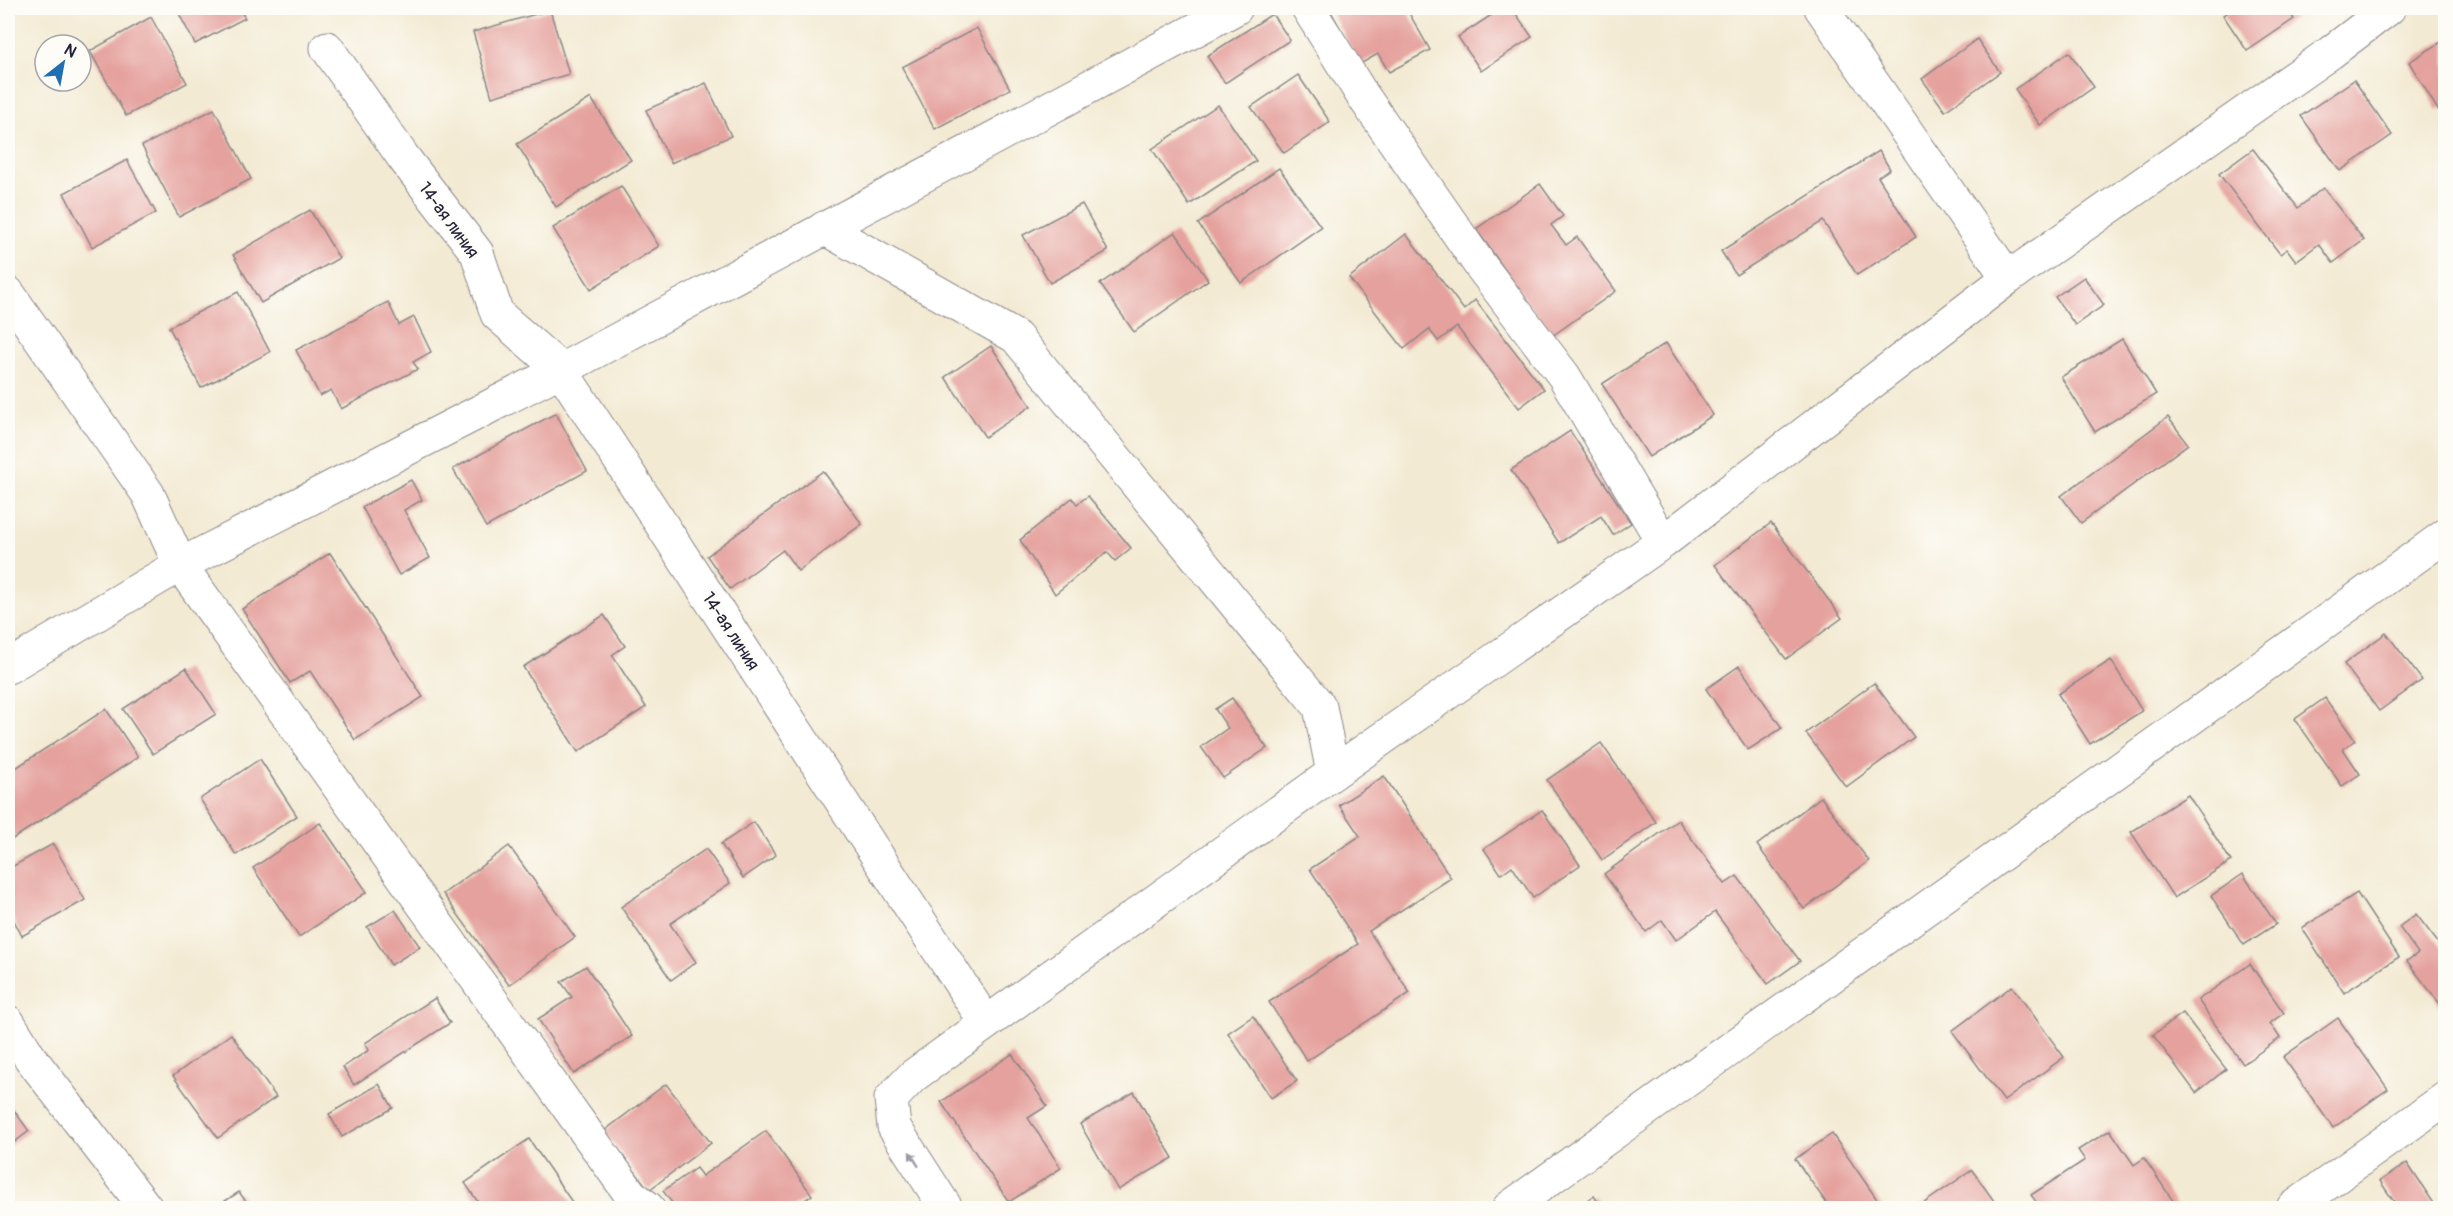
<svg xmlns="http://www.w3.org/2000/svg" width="2453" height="1216" viewBox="0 0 2453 1216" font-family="Pangolin,sans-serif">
<rect width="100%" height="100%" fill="#fdfcf7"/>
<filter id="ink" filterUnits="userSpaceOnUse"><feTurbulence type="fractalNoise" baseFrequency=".0167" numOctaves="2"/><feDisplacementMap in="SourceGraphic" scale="12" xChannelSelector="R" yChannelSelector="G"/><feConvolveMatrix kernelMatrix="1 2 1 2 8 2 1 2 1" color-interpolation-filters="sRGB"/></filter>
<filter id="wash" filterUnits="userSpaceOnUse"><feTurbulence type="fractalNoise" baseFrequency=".008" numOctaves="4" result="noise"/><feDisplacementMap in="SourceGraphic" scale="24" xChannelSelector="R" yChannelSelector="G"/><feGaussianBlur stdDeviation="1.35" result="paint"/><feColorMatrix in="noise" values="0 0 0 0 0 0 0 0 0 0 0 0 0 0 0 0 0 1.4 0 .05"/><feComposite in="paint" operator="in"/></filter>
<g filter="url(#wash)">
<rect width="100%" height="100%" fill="#f3ead3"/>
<g id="blocks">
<g fill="#e5a19d">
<path d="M176,8H239L245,18L195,44Z"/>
<path d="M1329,8H1406L1430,50L1389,72L1378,54L1360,64Z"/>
<path d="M1502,8H1512L1532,37L1481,71L1458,37Z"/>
<path d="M2235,8H2286L2294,19L2247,51L2223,15Z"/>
<path d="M550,10L569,74L492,97L473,32Z"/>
<path d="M1272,14L1290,40L1225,83L1207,56Z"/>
<path d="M151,17L187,83L126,116L90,51Z"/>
<path d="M977,28L1010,89L935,129L902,67Z"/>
<path d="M1977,39L2000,72L1945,111L1922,79Z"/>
<path d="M2446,39V105L2438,110L2409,62Z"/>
<path d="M2069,52L2094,87L2040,125L2015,89Z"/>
<path d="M1298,75L1330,122L1284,153L1251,107Z"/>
<path d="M2354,80L2392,135L2340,171L2301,116Z"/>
<path d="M706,83L731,136L671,163L646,110Z"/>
<path d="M591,98L631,160L556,207L517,144Z"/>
<path d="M1218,105L1256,161L1189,205L1152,149Z"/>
<path d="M214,109L251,179L179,217L142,146Z"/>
<path d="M2253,149L2298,208L2323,188L2364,240L2333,263L2319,244L2296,261L2287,249L2280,254L2219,174Z"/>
<path d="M1879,151L1890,169L1878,177L1916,237L1857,275L1823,221L1736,275L1721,251Z"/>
<path d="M127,160L156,213L92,247L64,193Z"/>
<path d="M1279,168L1321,227L1241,283L1198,224Z"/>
<path d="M1540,184L1563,216L1551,225L1566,245L1577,237L1616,291L1552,336L1476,229Z"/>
<path d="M621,186L659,246L591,289L553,228Z"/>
<path d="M1082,204L1108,251L1050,283L1023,235Z"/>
<path d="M310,210L339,258L261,303L233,255Z"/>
<path d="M1175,232L1208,280L1134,332L1100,284Z"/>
<path d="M1406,234L1464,310L1475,300L1544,389L1519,408L1457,327L1438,341L1429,329L1404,349L1349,278Z"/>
<path d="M2084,277L2104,305L2075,325L2055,297Z"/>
<path d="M238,292L270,352L201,388L169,327Z"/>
<path d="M388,302L399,325L414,317L431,352L413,362L418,369L341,409L331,390L320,396L296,350Z"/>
<path d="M2122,339L2156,394L2095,432L2061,377Z"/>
<path d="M1666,343L1713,415L1649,457L1602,384Z"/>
<path d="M991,346L1031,406L985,437L945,377Z"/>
<path d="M556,413L587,471L486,527L453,469Z"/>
<path d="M2168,417L2188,444L2081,523L2061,496Z"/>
<path d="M1570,431L1631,523L1613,535L1601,516L1559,543L1511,470Z"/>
<path d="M823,471L862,524L798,571L783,550L730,589L707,556Z"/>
<path d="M411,480L422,500L404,510L430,558L399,575L362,507Z"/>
<path d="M1088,496L1131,548L1115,561L1107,552L1055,594L1020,540L1072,498L1077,504Z"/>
<path d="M1771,523L1842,618L1786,659L1715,565Z"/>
<path d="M330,553L423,697L355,740L310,671L290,683L242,609Z"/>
<path d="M604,615L625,646L612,655L646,707L578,752L523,667Z"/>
<path d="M2386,633L2422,680L2379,711L2344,664Z"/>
<path d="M2111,660L2142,711L2090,744L2058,694Z"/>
<path d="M1739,666L1782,728L1748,750L1706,689Z"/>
<path d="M186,668L216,714L153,754L123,709Z"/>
<path d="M1874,683L1914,737L1846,787L1806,733Z"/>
<path d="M1232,698L1267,748L1223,778L1201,747L1228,728L1215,709Z"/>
<path d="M2325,698L2355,740L2343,749L2360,774L2342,786L2295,719Z"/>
<path d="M106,709L138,757L8,842V773Z"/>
<path d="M1601,743L1656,822L1602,860L1547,780Z"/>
<path d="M260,759L297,816L236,855L200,799Z"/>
<path d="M1384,776L1451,878L1369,931L1410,993L1307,1061L1269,1002L1358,944L1310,869L1360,836L1339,805Z"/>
<path d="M2188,795L2231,861L2174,898L2131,832Z"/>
<path d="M1821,797L1869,861L1804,909L1757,845Z"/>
<path d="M1542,810L1580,865L1533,898L1512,866L1501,874L1484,849Z"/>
<path d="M1678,820L1725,884L1737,876L1800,961L1768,984L1715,912L1676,940L1662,920L1646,932L1604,874Z"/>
<path d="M754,822L776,855L743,878L721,844Z"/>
<path d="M320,823L367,892L299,937L253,868Z"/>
<path d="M53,844L85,900L22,936L8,909V869Z"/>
<path d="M509,846L575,937L509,985L443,894Z"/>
<path d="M706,849L730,883L670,924L696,962L671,980L621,907Z"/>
<path d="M2243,874L2276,924L2244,945L2211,896Z"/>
<path d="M2357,893L2399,957L2344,993L2302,928Z"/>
<path d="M395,910L420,947L391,965L367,927Z"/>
<path d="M2416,914L2446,953V1012L2407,961L2418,953L2399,927Z"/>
<path d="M2250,964L2284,1013L2270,1023L2280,1038L2243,1064L2198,1000Z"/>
<path d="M586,966L632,1036L574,1074L538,1019L572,997L561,982Z"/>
<path d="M2012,986L2064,1057L2004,1101L1952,1031Z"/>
<path d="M435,998L450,1023L354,1085L343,1067L369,1050L365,1043Z"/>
<path d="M2183,1013L2226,1069L2196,1093L2153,1035Z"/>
<path d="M1253,1016L1297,1081L1271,1098L1228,1033Z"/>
<path d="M2338,1018L2388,1089L2333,1128L2283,1057Z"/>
<path d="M231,1034L276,1097L218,1138L173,1076Z"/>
<path d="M1012,1054L1047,1106L1028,1118L1061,1168L1009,1202L941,1102Z"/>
<path d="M379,1084L393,1108L342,1137L329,1114Z"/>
<path d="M666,1084L711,1143L649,1190L604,1131Z"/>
<path d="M1134,1092L1173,1158L1118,1190L1080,1124Z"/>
<path d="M8,1102L29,1131L8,1147Z"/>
<path d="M2110,1130L2134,1165L2144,1158L2178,1208H2041L2031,1195L2085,1160L2078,1150Z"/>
<path d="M766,1131L812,1195L793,1208H676L663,1191L696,1168L702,1176Z"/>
<path d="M1832,1134L1883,1208H1830L1795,1159Z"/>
<path d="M529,1139L574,1205L569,1208H482L465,1183Z"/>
<path d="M2407,1163L2437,1208H2398L2380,1181Z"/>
<path d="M1972,1170L1999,1208H1917Z"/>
<path d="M239,1192L251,1208H214Z"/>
<path d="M1594,1196L1602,1208H1574Z"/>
</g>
</g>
</g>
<g filter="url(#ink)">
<use href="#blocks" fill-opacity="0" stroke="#8a8687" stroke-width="1.5"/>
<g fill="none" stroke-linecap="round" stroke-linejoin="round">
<g stroke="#8a8687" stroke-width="35">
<g id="minor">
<path d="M1308,8L1361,93L1480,265L1564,376L1663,542"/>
<path d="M1821,8L2008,278"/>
<path d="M327,48L403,157L477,253L497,314L561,370L986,1023"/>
<path d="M824,228L1016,337L1320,707L1333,773"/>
<path d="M8,293L148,494L180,565L631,1195L648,1208"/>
<path d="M8,1022L29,1056L146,1208"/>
<path d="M946,1208L894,1127L891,1099L913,1076L1333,773L1663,542L2008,278L2330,53L2389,8"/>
<path d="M1509,1208L2446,535"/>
<path d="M2293,1208L2446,1098"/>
</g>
</g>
<g stroke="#8a8687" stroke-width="35">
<path id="tertiary" d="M8,667L180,565L561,370L1236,8"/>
</g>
<use href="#minor" stroke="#fff" stroke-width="33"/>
<use href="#tertiary" stroke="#fff" stroke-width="33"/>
</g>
<defs><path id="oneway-solid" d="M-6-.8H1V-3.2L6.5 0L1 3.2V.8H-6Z" transform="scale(1.5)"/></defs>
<use fill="#9c9ca7" href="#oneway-solid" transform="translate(914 1159) rotate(-123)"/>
</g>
<g text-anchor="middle" stroke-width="6" stroke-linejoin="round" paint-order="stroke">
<g font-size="18" fill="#22223b" stroke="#fdfcf7">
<text transform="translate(449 220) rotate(54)" y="6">14-ая линия</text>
<text transform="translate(731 631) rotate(57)" y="6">14-ая линия</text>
</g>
</g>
<rect width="2453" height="1216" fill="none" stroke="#fdfcf7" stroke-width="30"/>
<g transform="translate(63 63) rotate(31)"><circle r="28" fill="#fdfcf7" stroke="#a5a5ac" stroke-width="1.5"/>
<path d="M0-4.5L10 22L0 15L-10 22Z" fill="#1f6fb2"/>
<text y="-9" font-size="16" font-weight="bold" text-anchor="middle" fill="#22223b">N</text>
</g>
</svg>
